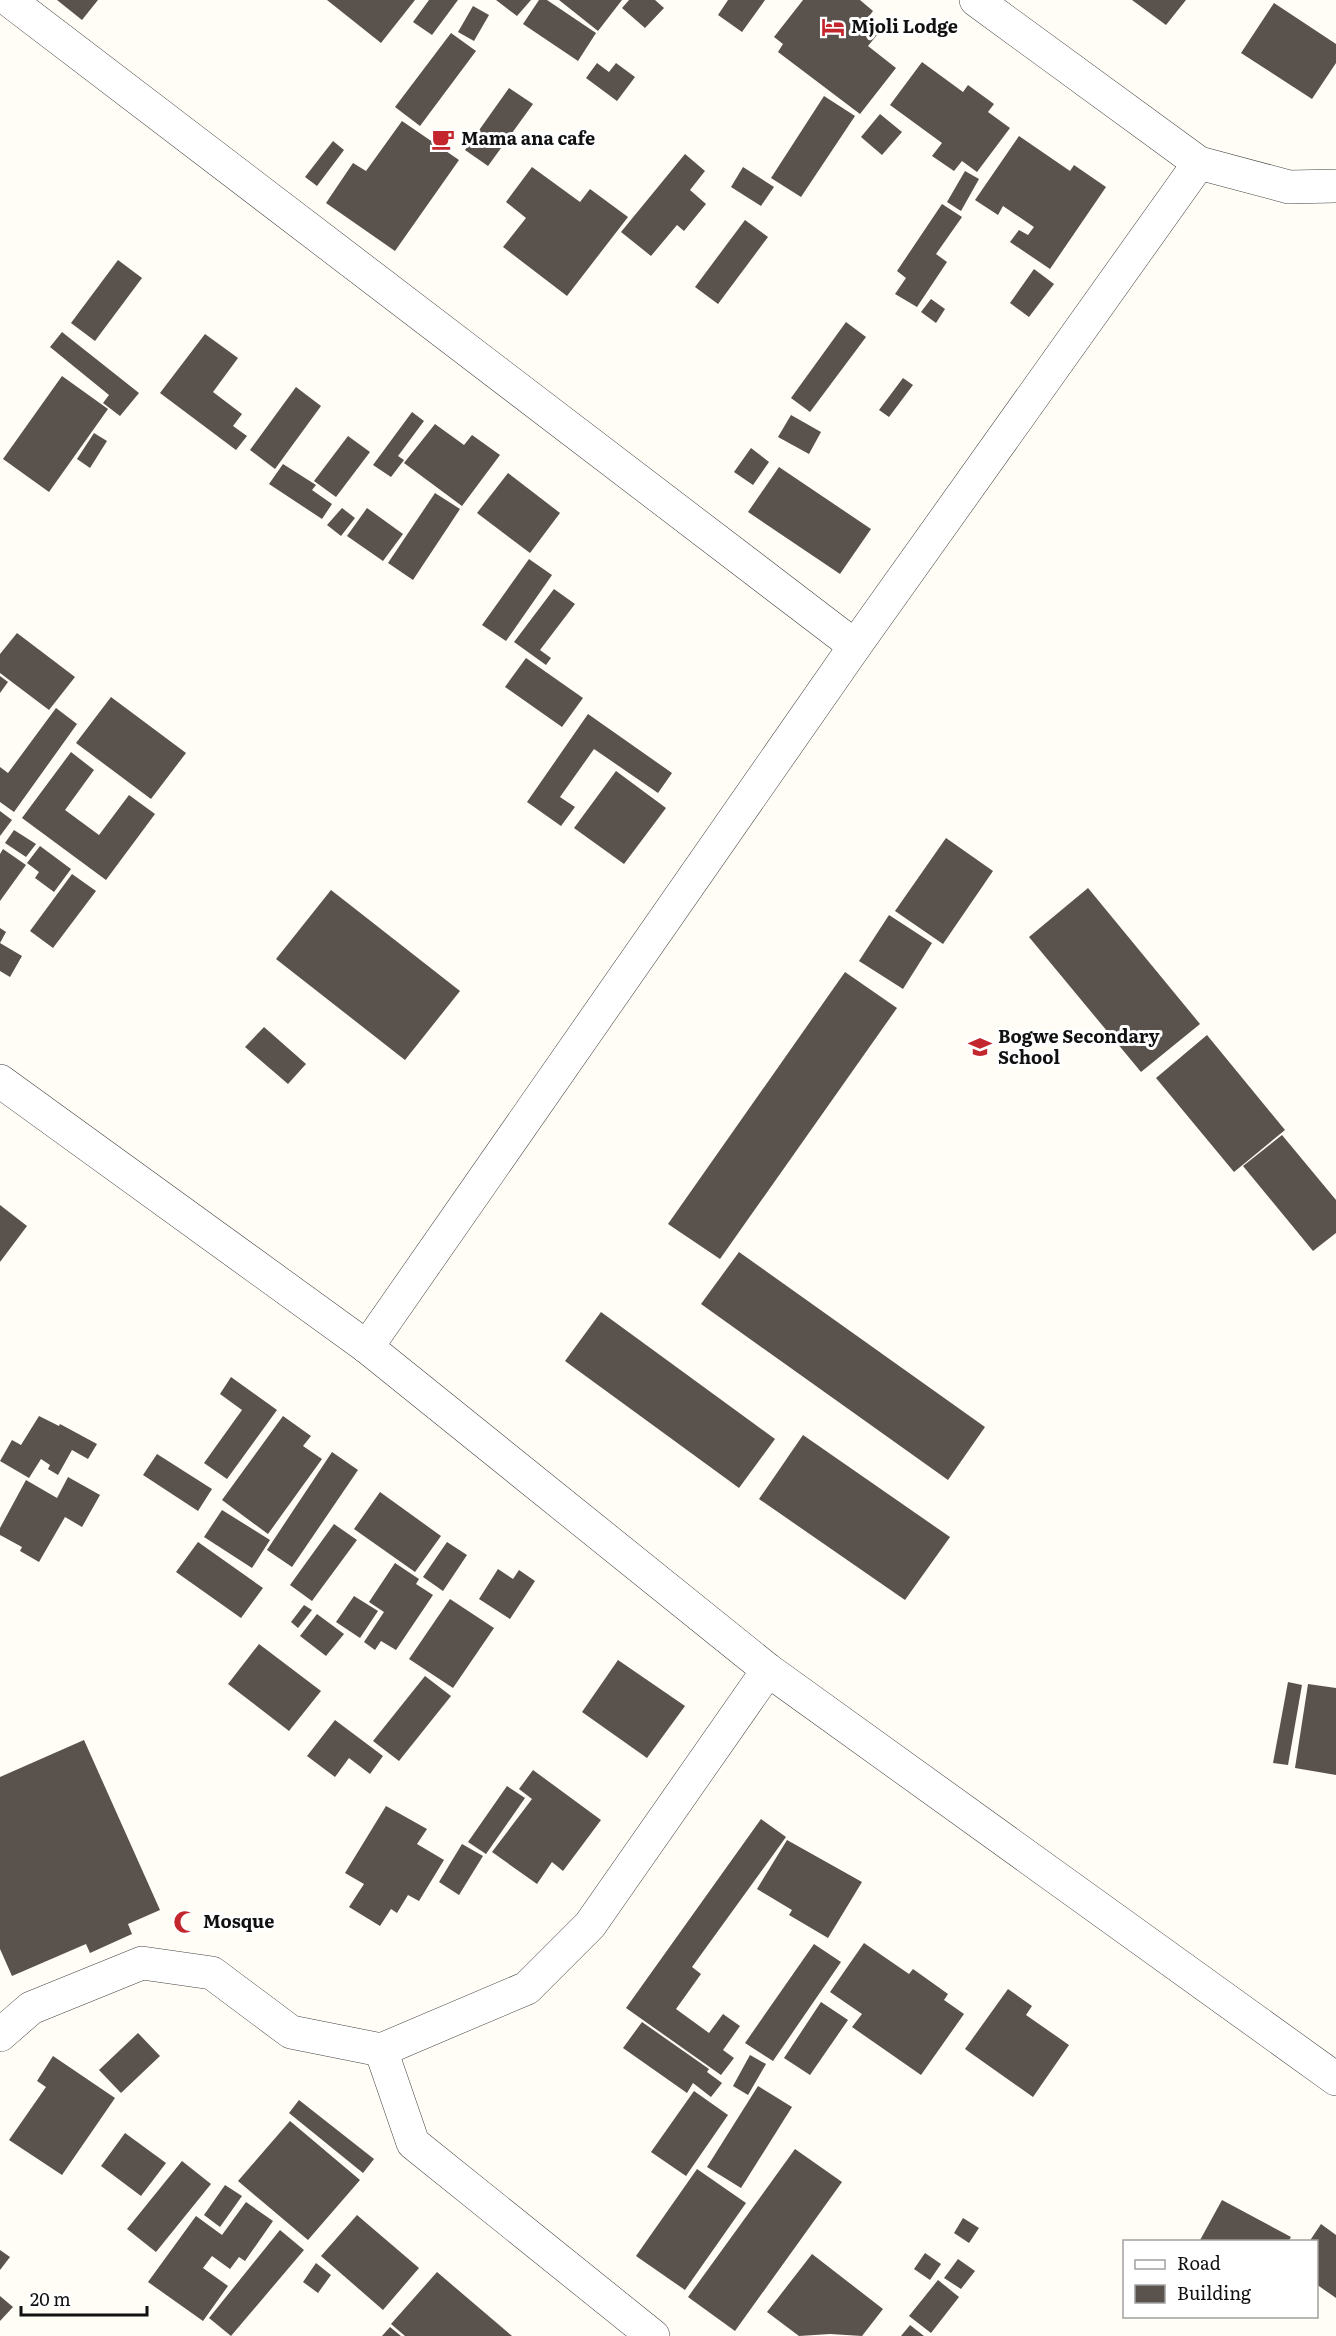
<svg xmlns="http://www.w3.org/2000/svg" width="1336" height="2336" viewBox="0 0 1336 2336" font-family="Literata,serif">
<rect width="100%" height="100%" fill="#fffdf5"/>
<g fill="#5a524d">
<path d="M57,0H98L82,20Z"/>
<path d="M327,0H415L381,43Z"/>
<path d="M429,0H458L432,35L413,22Z"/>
<path d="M496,0H531L517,16Z"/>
<path d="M539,0H547L596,33L578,61L523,24Z"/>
<path d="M559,0H622L598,31Z"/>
<path d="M629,0H655L664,8L645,28L622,8Z"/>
<path d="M728,0H765L742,32L718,15Z"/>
<path d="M803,0H860L873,11L867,19L881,30L868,46L896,68L860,114L778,52L783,44L774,37Z"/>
<path d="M1132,0H1186L1166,25Z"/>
<path d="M1274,3L1336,44V63L1312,99L1241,53Z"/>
<path d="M473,6L489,15L474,41L458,32Z"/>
<path d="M451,33L476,51L420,126L395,107Z"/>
<path d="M922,62L963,92L968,85L994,104L988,112L1010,128L977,172L962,161L954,171L932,156L942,143L890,105Z"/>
<path d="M597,63L609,72L616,63L635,77L617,101L586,78Z"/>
<path d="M509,88L533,104L488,166L465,150Z"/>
<path d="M824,96L855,116L801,197L771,178Z"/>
<path d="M880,114L902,132L882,155L861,137Z"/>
<path d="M402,121L459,160L395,251L326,203L353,163L366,171Z"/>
<path d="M1019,136L1070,171L1074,165L1106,187L1050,269L1010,242L1019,230L1028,235L1034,227L1003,206L998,215L975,200Z"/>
<path d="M333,141L344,150L317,186L305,177Z"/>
<path d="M685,154L705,171L690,190L706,204L684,231L677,225L651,256L621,232Z"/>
<path d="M532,167L580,202L590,189L628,217L567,296L503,247L526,218L506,202Z"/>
<path d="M743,167L774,187L761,206L731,187Z"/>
<path d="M965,171L979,179L961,211L947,202Z"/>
<path d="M942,204L962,217L936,254L947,262L917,307L895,294L906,278L897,271Z"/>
<path d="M745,220L768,237L718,304L695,287Z"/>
<path d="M118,260L142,278L95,341L71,323Z"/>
<path d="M1034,269L1054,284L1029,317L1010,303Z"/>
<path d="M931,299L945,309L936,323L921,312Z"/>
<path d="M846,322L866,337L810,412L791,398Z"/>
<path d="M62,332L139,393L120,416L103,403L109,395L50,347Z"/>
<path d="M205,334L238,358L213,392L242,414L233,426L247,436L236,450L160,393Z"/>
<path d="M62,376L108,409L49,492L3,459Z"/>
<path d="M903,378L913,385L889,417L879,410Z"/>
<path d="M296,387L321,406L275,469L250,450Z"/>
<path d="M412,412L424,421L398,456L404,460L391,477L373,465Z"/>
<path d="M791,415L821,432L809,454L778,437Z"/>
<path d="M435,424L464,445L472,435L500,455L462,506L404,463Z"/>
<path d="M94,433L107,441L90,468L77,459Z"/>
<path d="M348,436L370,452L336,497L314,481Z"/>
<path d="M751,448L769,462L753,485L734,472Z"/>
<path d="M283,464L316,485L312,490L332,504L322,519L269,484Z"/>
<path d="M779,467L871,529L840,574L748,512Z"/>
<path d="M508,473L560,513L530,553L477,513Z"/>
<path d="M435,493L460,509L413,580L388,563Z"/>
<path d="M342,508L355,518L341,536L327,525Z"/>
<path d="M367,508L403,534L383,561L347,536Z"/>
<path d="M529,559L552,575L506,641L482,625Z"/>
<path d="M554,589L575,604L540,650L551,658L546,665L514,642Z"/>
<path d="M17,633L75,677L49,710L0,673V654Z"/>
<path d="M526,658L583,698L562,727L505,687Z"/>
<path d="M0,676L8,682L0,693Z"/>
<path d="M111,697L186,753L151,799L76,743Z"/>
<path d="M56,708L77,724L14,812L0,802V767L8,773Z"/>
<path d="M588,714L672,773L658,793L594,749L560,797L575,807L561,826L527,802Z"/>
<path d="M71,752L94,770L65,810L99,835L129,795L155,814L106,880L22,818Z"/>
<path d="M616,771L666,808L624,864L574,828Z"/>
<path d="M0,811L12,820L0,836Z"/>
<path d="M14,830L36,844L26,857L5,843Z"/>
<path d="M946,838L993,871L943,944L895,911Z"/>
<path d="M40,846L71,869L54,892L35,878L39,872L27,863Z"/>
<path d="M3,849L26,865L0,901V854Z"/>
<path d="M72,874L96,891L53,948L30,931Z"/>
<path d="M1088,888L1200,1024L1141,1072L1029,937Z"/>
<path d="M331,890L460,991L405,1060L276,959Z"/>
<path d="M889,915L932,943L903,989L859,961Z"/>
<path d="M0,928L6,932L0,943L22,956L10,977L0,971Z"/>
<path d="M845,972L897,1008L720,1259L668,1224Z"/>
<path d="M264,1027L306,1064L288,1084L245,1047Z"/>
<path d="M1207,1035L1285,1130L1234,1172L1156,1078Z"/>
<path d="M1282,1135L1336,1200V1233L1313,1251L1243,1166Z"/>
<path d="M0,1205L27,1226L0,1262Z"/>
<path d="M739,1252L985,1427L948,1480L701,1304Z"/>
<path d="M601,1312L775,1439L739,1488L565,1361Z"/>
<path d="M231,1377L277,1410L227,1479L204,1463L242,1410L220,1394Z"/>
<path d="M39,1416L59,1426L60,1424L97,1444L88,1459L72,1450L58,1475L48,1469L50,1465L41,1459L29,1478L0,1461L12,1440L21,1445Z"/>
<path d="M283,1416L311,1436L303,1446L322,1459L268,1534L222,1500Z"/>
<path d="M803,1435L950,1537L905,1600L759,1499Z"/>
<path d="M332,1452L358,1470L292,1567L267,1550Z"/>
<path d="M157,1454L212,1489L198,1511L143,1475Z"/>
<path d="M68,1477L100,1495L82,1527L65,1517L39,1562L20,1551L22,1547L0,1535V1528L26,1480L57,1498Z"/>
<path d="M380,1492L441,1536L415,1572L354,1529Z"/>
<path d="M222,1510L270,1540L252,1568L204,1537Z"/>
<path d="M334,1524L357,1540L312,1601L290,1585Z"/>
<path d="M198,1542L263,1588L241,1618L176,1572Z"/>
<path d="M447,1542L467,1555L443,1591L423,1577Z"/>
<path d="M395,1563L419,1579L416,1584L433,1595L396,1650L381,1641L375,1650L364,1642L384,1612L369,1602Z"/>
<path d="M498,1569L513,1579L519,1570L535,1581L510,1619L479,1599Z"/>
<path d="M354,1596L378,1611L360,1638L336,1622Z"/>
<path d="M450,1599L494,1628L453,1688L409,1659Z"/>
<path d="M304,1605L312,1610L298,1628L291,1622Z"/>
<path d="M317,1614L344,1634L326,1656L300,1636Z"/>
<path d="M259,1644L321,1691L289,1731L228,1684Z"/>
<path d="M618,1660L685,1706L647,1758L582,1712Z"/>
<path d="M425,1676L451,1696L399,1761L373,1741Z"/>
<path d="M1288,1682L1302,1685L1288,1765L1273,1763Z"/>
<path d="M1308,1684L1336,1688V1775L1295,1768Z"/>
<path d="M335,1720L383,1756L370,1774L349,1758L335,1777L307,1756Z"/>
<path d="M84,1740L160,1910L128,1924L132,1934L90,1953L86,1944L12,1976L0,1949V1777Z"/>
<path d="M533,1770L601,1820L563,1871L552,1862L537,1884L492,1852L532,1799L519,1789Z"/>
<path d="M507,1786L525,1798L486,1854L468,1842Z"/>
<path d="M386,1806L427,1829L417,1844L444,1860L419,1901L408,1895L397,1913L391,1909L380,1926L349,1907L364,1884L345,1873Z"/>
<path d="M761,1819L786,1837L692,1967L701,1974L676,2009L709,2033L723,2014L740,2026L723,2050L734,2058L721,2075L626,2008Z"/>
<path d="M787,1840L862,1882L828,1938L789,1915L792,1910L757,1889Z"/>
<path d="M462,1844L483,1856L459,1895L439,1882Z"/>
<path d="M864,1943L909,1974L913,1969L948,1994L944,2000L964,2014L921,2075L852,2027L862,2014L830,1992Z"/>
<path d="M814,1944L841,1962L773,2061L745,2043Z"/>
<path d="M1008,1989L1032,2006L1026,2015L1069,2045L1033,2097L965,2049Z"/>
<path d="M821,2002L848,2020L810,2075L784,2058Z"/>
<path d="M642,2022L709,2069L707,2072L722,2083L711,2097L693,2083L687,2093L623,2048Z"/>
<path d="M138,2033L160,2056L121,2093L99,2070Z"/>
<path d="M750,2055L766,2064L748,2095L733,2086Z"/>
<path d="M53,2056L115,2098L62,2175L9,2140L46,2087L37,2081Z"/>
<path d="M758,2086L792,2107L741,2188L707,2167Z"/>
<path d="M694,2091L728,2115L686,2176L651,2152Z"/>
<path d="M299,2100L374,2159L363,2173L289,2113Z"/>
<path d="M290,2121L360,2180L308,2240L238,2181Z"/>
<path d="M125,2133L166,2163L141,2196L101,2166Z"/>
<path d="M795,2149L842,2182L735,2331L688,2297Z"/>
<path d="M182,2161L211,2184L156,2252L127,2229Z"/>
<path d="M697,2169L746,2203L685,2290L636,2256Z"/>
<path d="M225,2185L242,2196L220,2227L204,2215Z"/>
<path d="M1222,2200L1291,2237L1288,2242H1199Z"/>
<path d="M246,2202L273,2221L245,2261L239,2257L230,2269L212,2256L203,2268L228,2286L203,2321L148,2282L196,2216L222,2235Z"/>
<path d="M357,2215L419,2268L383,2310L321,2256Z"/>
<path d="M963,2218L979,2228L969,2243L954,2233Z"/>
<path d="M1321,2224L1336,2235V2298L1316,2284V2242H1309Z"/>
<path d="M280,2230L304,2250L231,2336L209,2318Z"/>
<path d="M0,2250L10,2257L0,2270Z"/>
<path d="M925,2253L941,2264L930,2280L914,2269Z"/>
<path d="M812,2254L883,2309L862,2336L830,2334L799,2336L767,2312Z"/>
<path d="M958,2259L975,2271L961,2289L944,2278Z"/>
<path d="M316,2263L331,2275L318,2293L303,2282Z"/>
<path d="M437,2272L512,2336H405L391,2324Z"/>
<path d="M938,2280L959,2297L931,2333L909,2316Z"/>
<path d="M0,2296L13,2307L0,2321Z"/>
<path d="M910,2325L924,2336H901Z"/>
<path d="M390,2327L401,2336H382Z"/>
</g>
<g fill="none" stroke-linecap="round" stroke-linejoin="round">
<g stroke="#444" stroke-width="34">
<g id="street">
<path d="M9,0L855,646"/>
<path d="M976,0L1199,163L1289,187L1336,186"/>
<path d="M0,1081L367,1347L768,1670L1336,2079"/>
<path d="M367,1347L855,646L1199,163"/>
<path d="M0,2035L31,2008L142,1963L212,1973L291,2032L381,2050L527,1988L590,1925L768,1670"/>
<path d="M381,2050L413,2143L653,2336"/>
</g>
</g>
<use href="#street" stroke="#fff" stroke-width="33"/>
</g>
<defs>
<g id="hotel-bare" transform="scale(1.8)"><path d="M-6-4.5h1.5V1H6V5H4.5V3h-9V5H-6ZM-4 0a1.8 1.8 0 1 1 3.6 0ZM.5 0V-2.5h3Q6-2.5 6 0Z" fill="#c4262e" stroke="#fff" stroke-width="2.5" paint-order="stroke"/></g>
<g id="cafe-bare" transform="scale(1.8)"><path d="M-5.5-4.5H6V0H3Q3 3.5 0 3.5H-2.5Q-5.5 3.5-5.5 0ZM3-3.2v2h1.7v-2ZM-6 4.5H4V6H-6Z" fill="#c4262e" stroke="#fff" stroke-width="2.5" paint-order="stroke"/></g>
<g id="school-bare" transform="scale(1.8)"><path d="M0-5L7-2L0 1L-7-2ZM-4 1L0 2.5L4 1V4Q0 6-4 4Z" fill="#c4262e" stroke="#fff" stroke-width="2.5" paint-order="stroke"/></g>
<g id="mosque-bare" transform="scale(1.8)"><path d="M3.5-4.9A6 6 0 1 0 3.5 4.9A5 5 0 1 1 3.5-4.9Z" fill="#c4262e" stroke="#fff" stroke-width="2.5" paint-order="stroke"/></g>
</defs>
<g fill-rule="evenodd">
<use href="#hotel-bare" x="833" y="27"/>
<use href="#cafe-bare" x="443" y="139"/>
<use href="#school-bare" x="980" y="1047"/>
<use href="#mosque-bare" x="185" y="1922"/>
</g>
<g text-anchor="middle" stroke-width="6" stroke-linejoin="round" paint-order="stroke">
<g font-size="18" font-weight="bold" fill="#111" stroke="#fff" text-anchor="start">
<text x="851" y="33">Mjoli Lodge</text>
<text x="461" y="145">Mama ana cafe</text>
<text x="998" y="1043">Bogwe Secondary<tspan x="998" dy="21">School</tspan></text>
<text x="203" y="1928">Mosque</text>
</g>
</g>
<rect x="1123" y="2240" width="195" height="78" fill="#ffffff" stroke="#a0a0a0" stroke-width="1.5"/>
<rect x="1135" y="2260" width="30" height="9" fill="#ffffff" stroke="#a0a0a0" stroke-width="1.5"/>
<text x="1177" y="2270" font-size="18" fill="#111111">Road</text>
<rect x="1135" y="2285" width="30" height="18" fill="#5a524d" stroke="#a0a0a0" stroke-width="1.5"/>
<text x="1177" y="2300" font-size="18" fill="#111111">Building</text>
<path d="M21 2306v9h126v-9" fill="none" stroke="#111111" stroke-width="3"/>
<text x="30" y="2306" font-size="18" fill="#111111" stroke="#ffffff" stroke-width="4.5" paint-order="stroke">20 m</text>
</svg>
